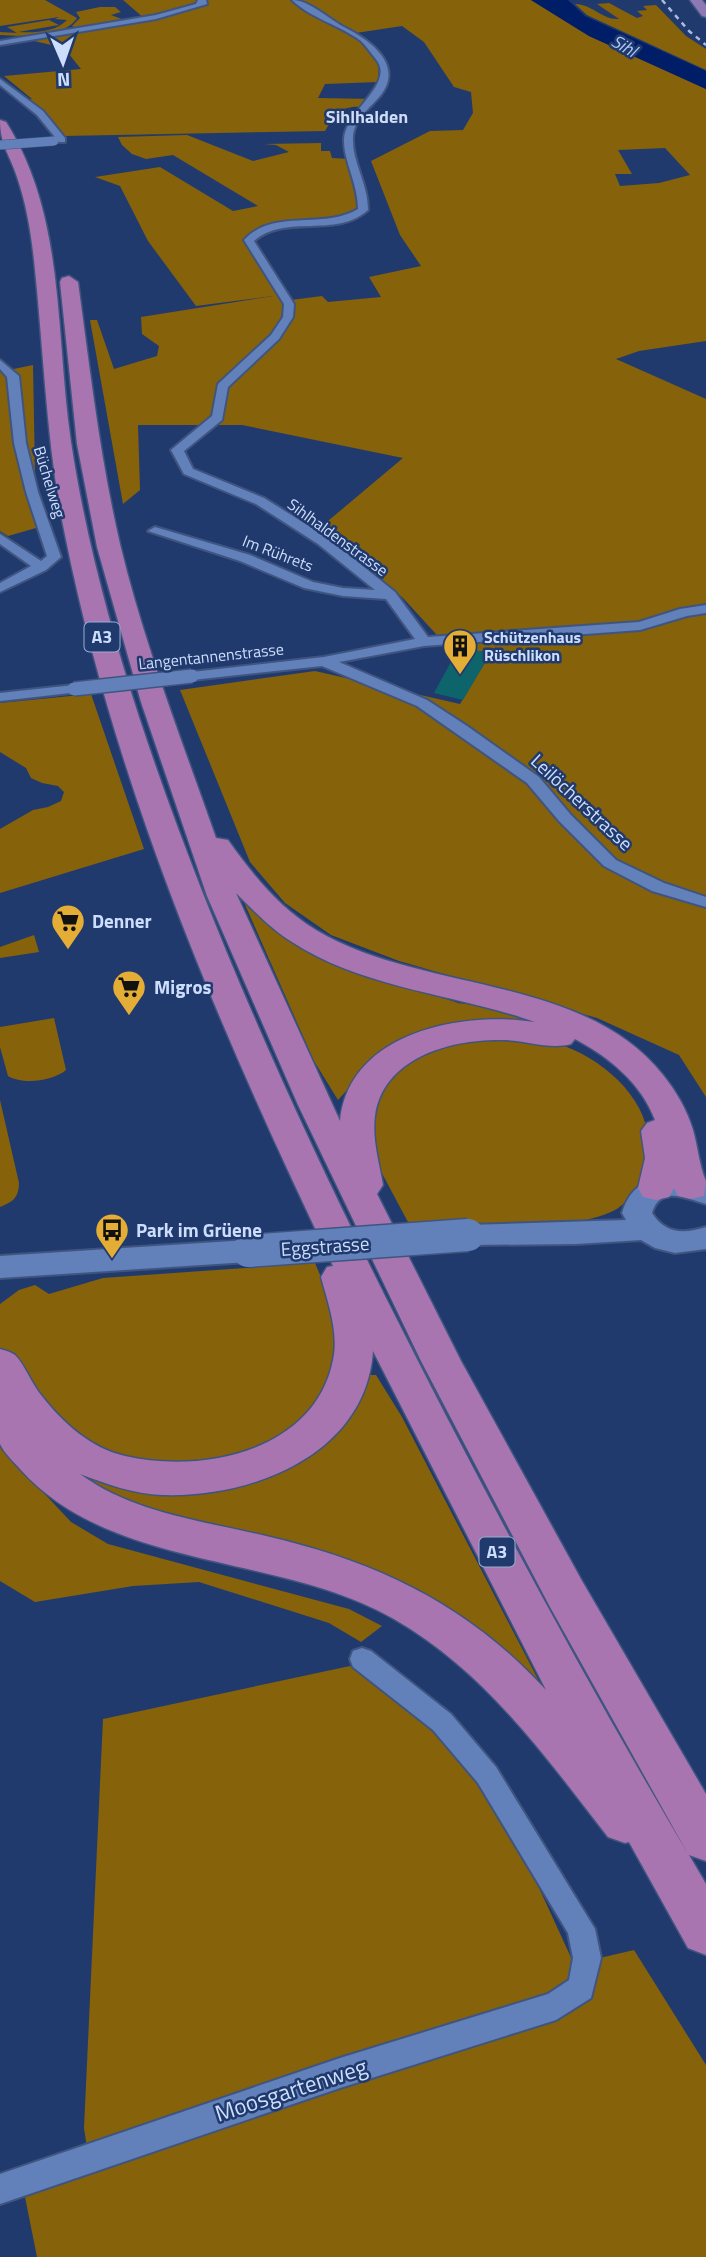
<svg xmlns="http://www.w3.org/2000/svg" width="706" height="2257" viewBox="0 0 706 2257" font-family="'Titillium Web',sans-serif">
<rect width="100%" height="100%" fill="#213a6e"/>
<g fill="#86620a" fill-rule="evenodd">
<path d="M0,0H45L77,18C64,39 21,36 0,35V32L17,33L7,27L49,20L59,25L18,32C34,33 56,32 67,20L55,19L59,17L0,26Z"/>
<path d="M123,0H531L589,36L706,89V341L639,351L616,359L706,399V1097L679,1055L597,1018L399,961L331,935L285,903L250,862L180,690L315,671L460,704L491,653L447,646L403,598L322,526L403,458L242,425H138L140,490L123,504L90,320H97L114,369L157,356L159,346L142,334L141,317L273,296L196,306L148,241L120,186L95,177L160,167L233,211L258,206L173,155L146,159L132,154L122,145L118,137L187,135L253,161L289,152L276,145L264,144L321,143V151H330L332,158L350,159L361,206L355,215L262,228L253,231L246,240L277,295L286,294L291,300L322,296L328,302L381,297L369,277L421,266L400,235L371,161L430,131L463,130L473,113L471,92L454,87L424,42L402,26L349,34L361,41L379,62L378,82L325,84L318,98L371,99L362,107C342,105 335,114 325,131L64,136L43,111L28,100L32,99L4,76L81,69L64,48L30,40L145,19ZM665,148L690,175L659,183L620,186L615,174H632L618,150Z"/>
<path d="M609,3L637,18L643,16L637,11L647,10L643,6L656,5L686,36L706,49V70L587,15L575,4C592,4 602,20 619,19L597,4Z"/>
<path d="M100,7H115L121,12L111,15L127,21L78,29L72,26L80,18L76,12Z"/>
<path d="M33,365L36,528L8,536L0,531V367L4,371Z"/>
<path d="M91,694L144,849L0,893V829L33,810L48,807L61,801L64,792L58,786L42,783L31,778L26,768L0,752V703Z"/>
<path d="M239,891L299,942L355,973L380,976L458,1003L516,1010L577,1033L509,1020L368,1067L338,1100L314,1061Z"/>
<path d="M34,935L39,952L0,958V947Z"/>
<path d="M54,1018L66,1070C53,1081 23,1085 8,1076L0,1047V1027Z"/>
<path d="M483,1035C504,1037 528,1036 549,1041C592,1052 639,1087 648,1133C651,1148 646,1167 644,1182C633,1191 626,1205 613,1211C568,1233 460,1227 409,1224L377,1164L371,1136L377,1095L386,1077L426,1049Z"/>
<path d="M0,1100L19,1183C19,1197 13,1202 0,1207Z"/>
<path d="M315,1263L323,1282L338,1333L331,1381L297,1428L263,1448L199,1465L135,1462L88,1443L65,1425L9,1367L0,1348V1304L19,1290L35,1285L49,1294L103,1278Z"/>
<path d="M369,1375H376L402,1417L558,1718L554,1719C508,1668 458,1620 396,1589C280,1530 90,1541 17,1422C8,1407 0,1397 0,1379C17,1407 35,1433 61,1453C135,1511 263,1495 327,1430C343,1414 356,1393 369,1375Z"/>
<path d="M0,1446L71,1522L108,1544L349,1609L382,1626L361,1642L329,1623L199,1582L133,1586L35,1602L0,1581Z"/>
<path d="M350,1666L441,1738L512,1829L574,1964L634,1950L706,2065V2257H37L24,2192L87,2148L84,2128L103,1719Z"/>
</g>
<path fill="#001e67" d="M531,0H568L585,16L706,71V89L589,36Z"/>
<path fill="#0d656b" d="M459,649L491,652L463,700L434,693L452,660H456Z"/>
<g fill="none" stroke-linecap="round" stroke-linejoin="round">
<g stroke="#3f5580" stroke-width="4">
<g id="street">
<path d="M198,0H206L207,4L156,19L0,45V41L156,15L196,4Z"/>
<path d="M292,0C309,0 329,19 344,27C370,40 405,65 380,96C368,110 352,121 353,141C353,163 368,184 368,210C336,239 286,213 254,241L294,304L293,317L279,339L228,387L222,420L184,451L193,469L264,498L328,538L395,592L428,637L639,622L680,609L706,605V613L687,616L640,630L424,646L339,662L427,700L467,726L539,777L571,815L616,860L664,883L706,897V907L652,891L604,866L559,821L527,783L417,706L322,666L192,680L185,676L192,672L324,657L415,639L386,599L343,596L304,588L240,561L148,531L155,527L250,555L313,582L343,588L375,590L318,544L256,504L184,474L171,450L212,416L218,384L271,335L283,317L284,304L244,240C273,208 323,230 358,209C358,184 344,162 344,141C343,111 398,84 375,58C371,53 366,46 361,41C340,25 312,19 292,0Z"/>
<path d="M0,79L43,111L65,138V142H59L37,115L0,85Z"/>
<path d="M0,360L19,376L26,443L38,492L61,557L46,570L0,592V583L31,566L0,544V534L41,561L47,556L26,492L14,443L7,377L0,369Z"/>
<path d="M74,685L81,689L79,692L0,701V693Z"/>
<path d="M362,1648L371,1651L451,1714L496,1767L595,1929L601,1958L591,1998L556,2020L340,2088L0,2204V2174L340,2058L548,1994L569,1980L573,1958L568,1933L478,1783L433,1730L353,1667L350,1659L353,1651Z"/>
</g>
</g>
<g stroke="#3f5580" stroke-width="4">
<g id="secondary">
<path d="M675,1175L706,1182V1204C686,1198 660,1185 652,1213C665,1234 684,1234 706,1227V1249L675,1253L655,1248L641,1240L576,1244L468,1245L458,1242L453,1235L458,1228L468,1225L626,1220L622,1213C630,1186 648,1177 675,1175Z"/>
<path d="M248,1240L259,1243L263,1251L259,1259L248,1262L0,1278V1256Z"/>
</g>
</g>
<g stroke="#3f5580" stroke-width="3">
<path id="primary" d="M690,0H702L706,5V17L702,16Z"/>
</g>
<g stroke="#3f5580" stroke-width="3">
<path id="highway" d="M0,120L6,122C66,217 55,334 71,442C85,535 110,627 139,717C205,917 292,1110 386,1298C481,1487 581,1673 688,1854L550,1607L421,1361L298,1105L207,896L141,702L97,547L77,444L60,282L62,278L69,276L78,282C90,370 100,458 120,544C144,644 182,741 216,838L228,840C253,875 279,908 316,930C421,993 583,974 663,1075C676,1091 687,1110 693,1130C698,1147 699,1165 706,1181L704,1196L691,1199L678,1196L674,1188L669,1197L656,1200L643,1197L638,1188L645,1158L641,1131L647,1123L655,1120C641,1083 609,1057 575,1039L571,1044C549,1050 525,1040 502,1040C452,1039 383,1057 375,1116C372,1139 379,1162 383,1185L377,1194L461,1361L582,1581L706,1794V1861L689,1855L706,1884V1955L688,1948L629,1842L625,1843L608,1837C545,1756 485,1671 394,1619C280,1553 111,1571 20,1469C14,1462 4,1453 0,1444C0,1433 0,1366 0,1349C4,1350 11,1352 15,1355C25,1365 31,1383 41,1395C62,1422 90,1448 125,1456C203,1474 315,1451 333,1360C339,1333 328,1303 321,1277L327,1267L333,1266C221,1033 116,789 65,535C46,444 44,352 34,260C31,232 26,203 17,177C10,155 0,145 0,120ZM236,893C254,911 271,929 292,942C364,989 456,994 535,1022C464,1011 349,1031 340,1121ZM373,1351L546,1690C468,1605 378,1562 266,1536C203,1521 133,1513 80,1474C106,1484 134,1494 162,1495C253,1498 366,1454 373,1351Z"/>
</g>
<use href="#street" fill="#6280b9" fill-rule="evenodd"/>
<use href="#secondary" fill="#6280b9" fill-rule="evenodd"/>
<use href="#primary" fill="#8d79b4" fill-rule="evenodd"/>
<use href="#highway" fill="#a975b0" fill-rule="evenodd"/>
<path stroke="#a9bcdf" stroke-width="2.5" stroke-dasharray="5 5" stroke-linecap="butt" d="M662,0L689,31L706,45"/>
<g stroke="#3f5580" stroke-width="10" stroke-linecap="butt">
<path id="street-bridge-far1" d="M0,145L54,141"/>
</g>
<g stroke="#3f5580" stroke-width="16" stroke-linecap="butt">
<path id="street-bridge" d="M74,689L192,676"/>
</g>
<g stroke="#3f5580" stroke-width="35" stroke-linecap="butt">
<path id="secondary-bridge" d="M248,1251L468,1235"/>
</g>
<use href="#street-bridge-far1" stroke="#6280b9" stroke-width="9"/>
<use href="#street-bridge" stroke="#6280b9" stroke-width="13"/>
<use href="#secondary-bridge" stroke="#6280b9" stroke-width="32"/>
</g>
<defs>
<g id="building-pin" transform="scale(1.75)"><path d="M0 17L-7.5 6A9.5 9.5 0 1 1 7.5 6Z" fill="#e4ad35" stroke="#213a6e"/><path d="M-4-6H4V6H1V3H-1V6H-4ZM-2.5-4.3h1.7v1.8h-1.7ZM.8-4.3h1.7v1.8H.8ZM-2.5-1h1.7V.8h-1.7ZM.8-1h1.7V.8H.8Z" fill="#111"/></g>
<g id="supermarket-pin" transform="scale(1.75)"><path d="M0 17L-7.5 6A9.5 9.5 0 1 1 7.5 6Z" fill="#e4ad35" stroke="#213a6e"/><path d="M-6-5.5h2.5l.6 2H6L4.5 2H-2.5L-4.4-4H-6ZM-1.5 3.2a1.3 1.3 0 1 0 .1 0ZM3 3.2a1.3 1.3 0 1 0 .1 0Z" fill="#111"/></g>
<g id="bus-pin" transform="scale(1.75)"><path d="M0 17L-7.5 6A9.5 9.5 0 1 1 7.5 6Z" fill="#e4ad35" stroke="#213a6e"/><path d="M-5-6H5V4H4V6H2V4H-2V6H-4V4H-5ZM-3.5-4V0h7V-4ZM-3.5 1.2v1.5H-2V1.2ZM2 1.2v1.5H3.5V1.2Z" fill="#111"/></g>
</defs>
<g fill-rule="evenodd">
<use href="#building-pin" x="460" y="646"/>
<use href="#supermarket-pin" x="68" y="921"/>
<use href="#supermarket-pin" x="129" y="987"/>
<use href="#bus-pin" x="112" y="1230"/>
</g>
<g text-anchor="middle" stroke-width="5" stroke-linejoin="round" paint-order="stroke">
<g font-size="16" fill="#cddefd" stroke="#213a6e">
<text transform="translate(50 482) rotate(73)" y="6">Büchelweg</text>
<text transform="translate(338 537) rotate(36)" y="6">Sihlhaldenstrasse</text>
<text transform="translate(278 553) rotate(21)" y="6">Im Rührets</text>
<text transform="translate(211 656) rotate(-6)" y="6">Langentannenstrasse</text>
</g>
<g font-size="16" font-weight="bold" fill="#cddefd" stroke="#213a6e" text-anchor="start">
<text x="484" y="643">Schützenhaus<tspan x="484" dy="18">Rüschlikon</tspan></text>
</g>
<g font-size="18" font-style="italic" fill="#adc9fc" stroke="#213a6e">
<text transform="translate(624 46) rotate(30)" y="6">Sihl</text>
</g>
<g font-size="18" font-weight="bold" fill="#cedcf5" stroke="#213a6e">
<text x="367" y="123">Sihlhalden</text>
</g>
<g fill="#213a6e" stroke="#99add2" stroke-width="2">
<rect x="84.5" y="622.5" width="35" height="29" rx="5"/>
<rect x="479.5" y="1537.5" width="35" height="29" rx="5"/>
</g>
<g font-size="18" font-weight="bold" fill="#cddefd">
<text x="102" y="643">A3</text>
<text x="497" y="1558">A3</text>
</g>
<g font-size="19" fill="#cddefd" stroke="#213a6e">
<text transform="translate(582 802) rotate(43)" y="7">Leilöcherstrasse</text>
<text transform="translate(325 1246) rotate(-4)" y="7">Eggstrasse</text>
</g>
<g font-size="19" font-weight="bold" fill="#cddefd" stroke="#213a6e" text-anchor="start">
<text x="92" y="928">Denner</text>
<text x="154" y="994">Migros</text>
<text x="136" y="1237">Park im Grüene</text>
</g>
<g font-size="23" fill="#cddefd" stroke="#213a6e">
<text transform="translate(291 2090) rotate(-18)" y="8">Moosgartenweg</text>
</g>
</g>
<g transform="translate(63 63) rotate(178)" stroke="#213a6e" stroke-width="5" paint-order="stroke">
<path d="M0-5L12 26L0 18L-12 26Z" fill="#cddefd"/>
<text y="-10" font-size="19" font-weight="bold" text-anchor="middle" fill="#cddefd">N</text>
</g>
</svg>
